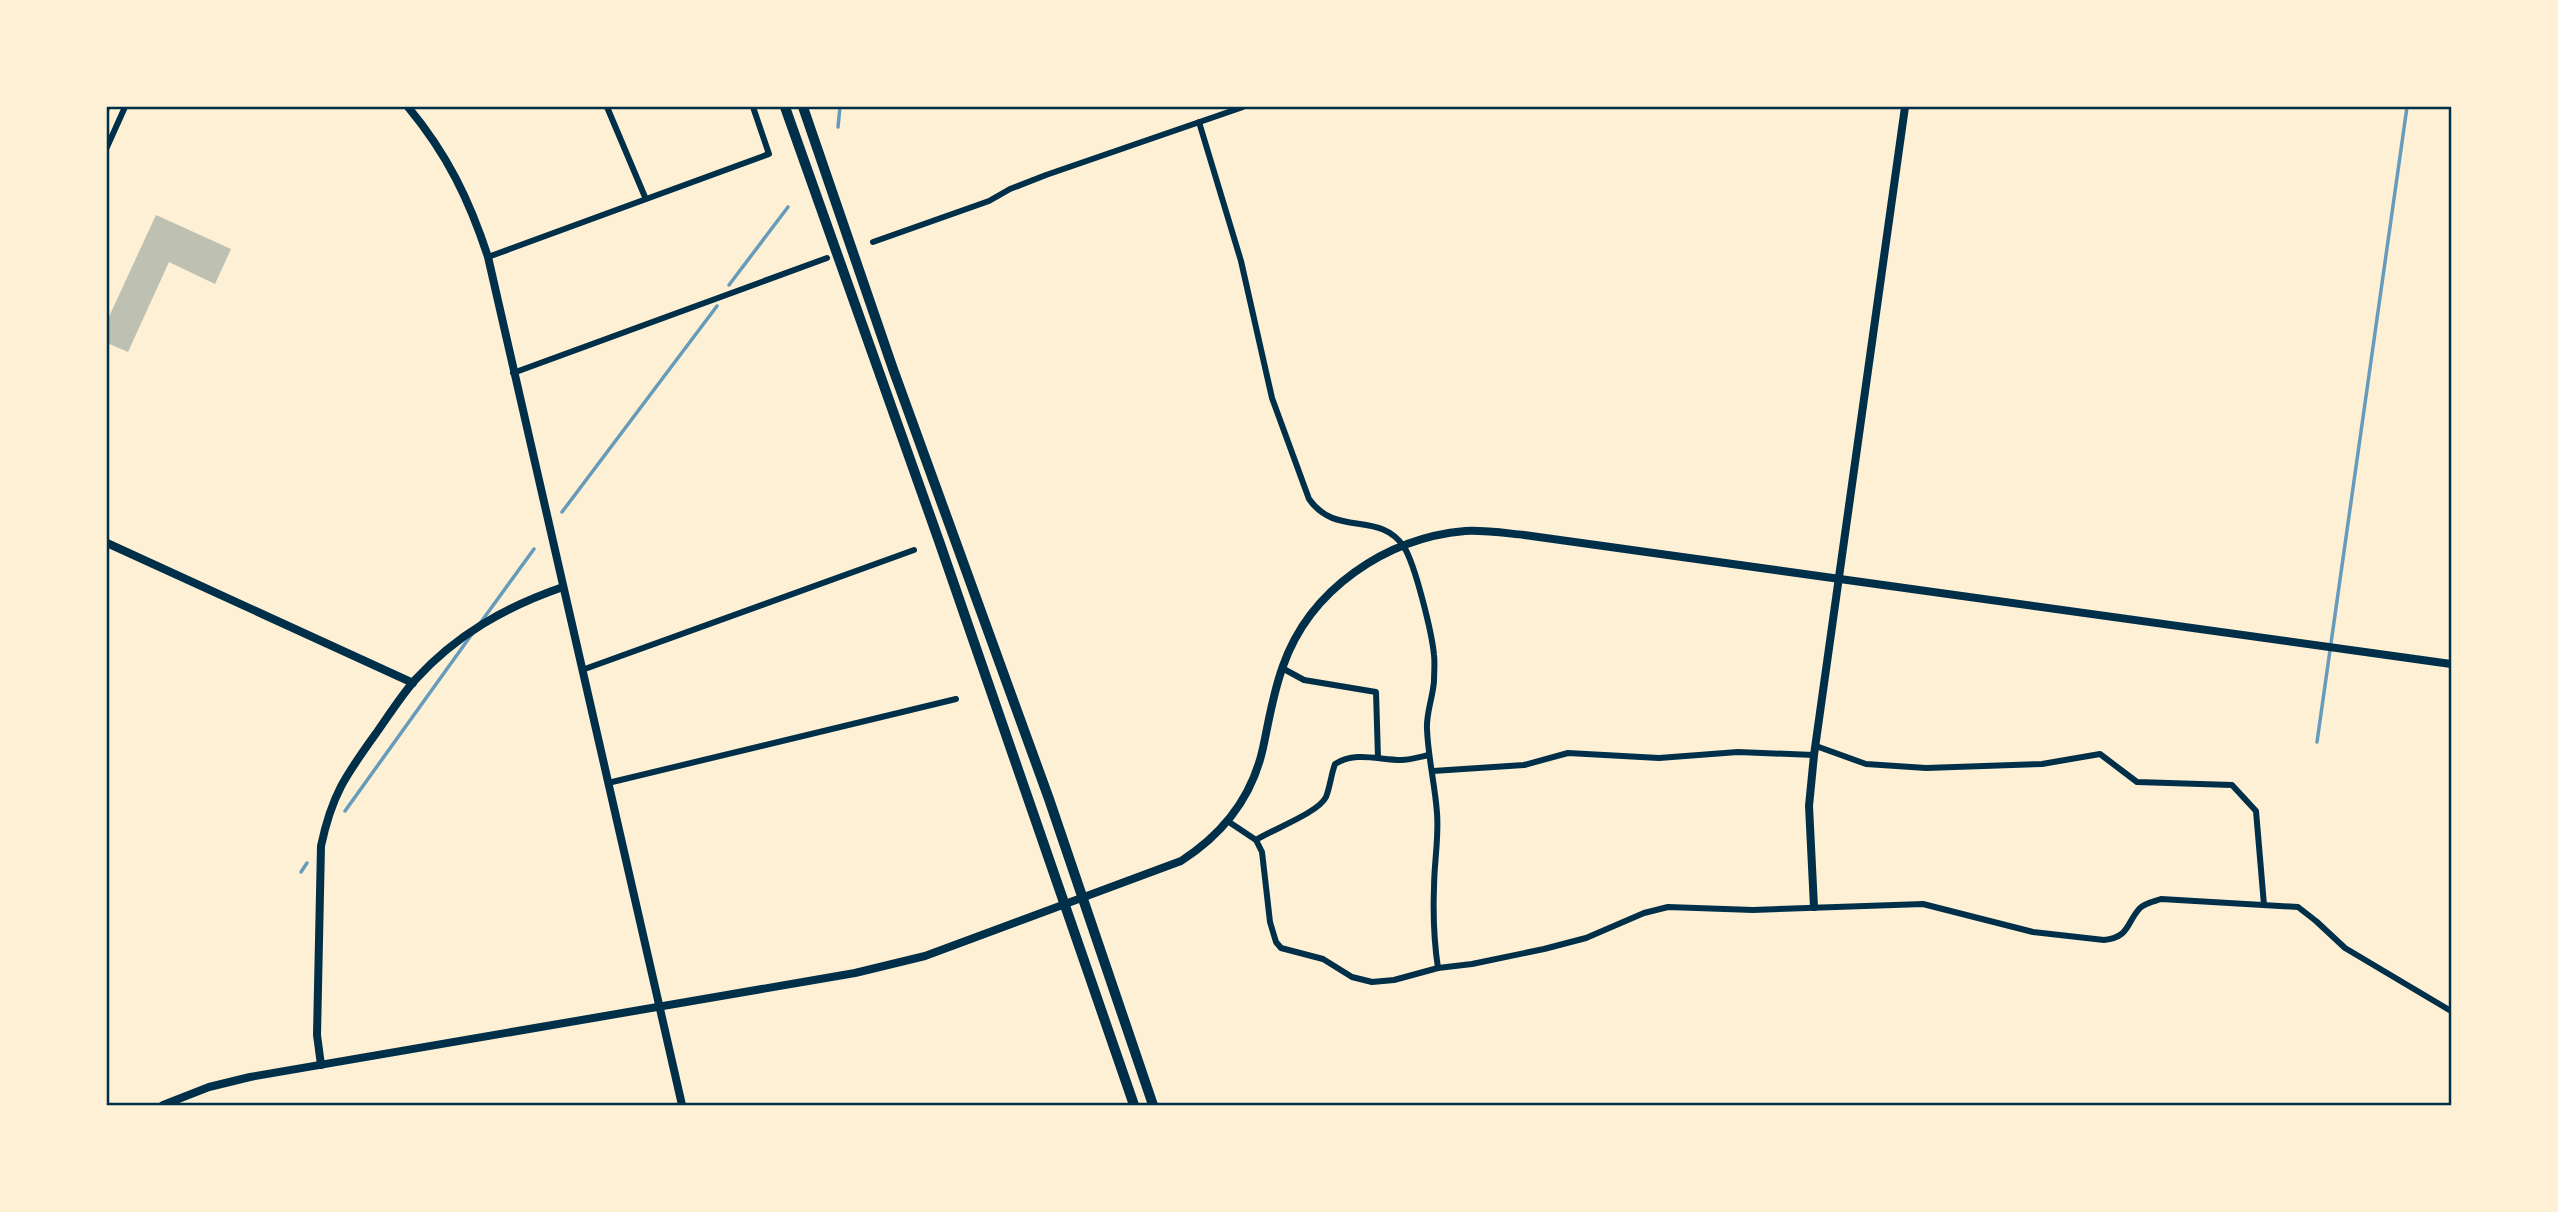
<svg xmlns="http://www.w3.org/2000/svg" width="2558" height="1212" viewBox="0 0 2558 1212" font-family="Barlow,sans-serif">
<rect width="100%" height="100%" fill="#fdf0d5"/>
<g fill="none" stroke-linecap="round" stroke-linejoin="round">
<g stroke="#669bbc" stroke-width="3.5">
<path d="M838,127L840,107"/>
<path d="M729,285L788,207"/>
<path d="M562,512L717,306"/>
<path d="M481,622L534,549"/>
<path d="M2317,742L2407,107"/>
<path d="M345,811L472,634"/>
<path d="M301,872L307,863"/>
</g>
</g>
<path fill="#bec0b2" d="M156,215L231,249L215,284L169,262L128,352L107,343V321Z"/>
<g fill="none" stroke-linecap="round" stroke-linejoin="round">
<g stroke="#003049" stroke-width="6">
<path d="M607,107L645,197"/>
<path d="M1199,122L1241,261L1272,398L1309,499C1336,538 1380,510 1404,547C1415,564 1432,633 1434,655C1435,663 1434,673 1434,681C1433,697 1426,713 1427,729C1428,757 1435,785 1437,813C1439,838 1434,863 1434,888C1433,915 1434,942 1438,968"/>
<path d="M107,147L125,107"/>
<path d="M873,242L989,201L1010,189L1046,175L1243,107"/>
<path d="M488,257L769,154L753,107"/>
<path d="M513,373L827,258"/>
<path d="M1282,668L1304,680L1376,692L1378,758"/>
<path d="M582,670L914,550"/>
<path d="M1816,746L1866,764L1926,768L2042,764L2100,754L2137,782L2232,785L2256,811L2264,905"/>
<path d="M1433,771L1524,765L1568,753L1659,758L1738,752L1814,755"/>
<path d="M608,783L956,699"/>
<path d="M1229,822L1256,840L1262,852L1270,922L1276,942L1281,948L1323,959L1352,977L1372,982L1394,980L1438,968L1472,964L1544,949L1586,938L1644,913L1668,907L1753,910L1923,904L2033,932L2104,940C2130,937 2126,923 2140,908C2145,903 2155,901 2161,899L2298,907L2316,921L2345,948L2451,1011"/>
<path d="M1256,840C1273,829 1318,813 1326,797C1330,787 1331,775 1335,764C1355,751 1379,760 1401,760C1410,760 1420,757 1429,755"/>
</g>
<g stroke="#003049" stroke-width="8">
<path d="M408,107C447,154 469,199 488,257L682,1105"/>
<path d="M107,543L413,683"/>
<path d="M1814,907L1809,806L1814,755L1905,107"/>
<path d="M321,1065L317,1035L321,846C332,794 346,775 377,732C389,715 401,696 415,680C456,635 505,607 563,587"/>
<path d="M163,1105L209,1087L250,1077L855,973L925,956L1181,861C1223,834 1252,798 1263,748C1269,720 1273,693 1283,666C1310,589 1386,538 1465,531C1485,530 1504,533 1524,535L2451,664"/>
</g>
<g stroke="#003049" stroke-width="10">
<path d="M785,107L939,541L1134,1105"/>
<path d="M803,107L893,369L1049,799L1153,1105"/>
</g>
<path stroke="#657d81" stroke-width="3.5" d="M107,111L109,107"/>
</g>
<rect width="2558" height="1212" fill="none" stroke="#fdf0d5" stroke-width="217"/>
<rect x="108" y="108" width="2342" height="996" fill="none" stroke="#003049" stroke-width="2.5"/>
</svg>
